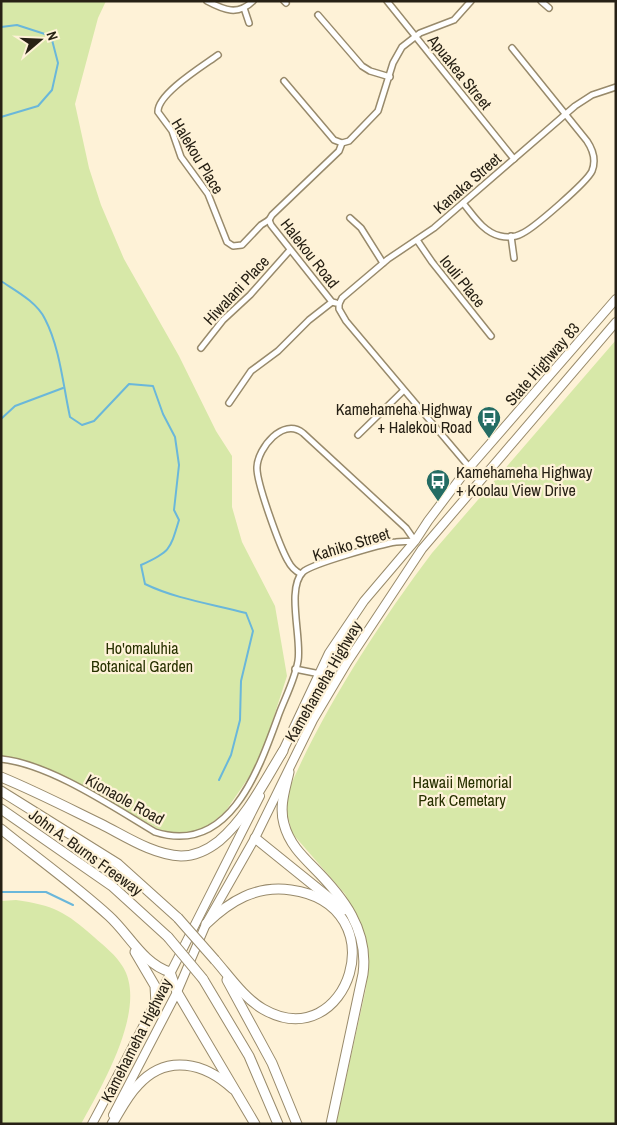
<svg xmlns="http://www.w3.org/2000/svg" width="617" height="1125" viewBox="0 0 617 1125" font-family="'Archivo Narrow',sans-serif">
<rect width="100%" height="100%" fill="#fef2d7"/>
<g fill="#d7e8a8">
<path d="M1,1H106L98,18L75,104L89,168L101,205L124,259L179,356L216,431L232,456V507L242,542L275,606L287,676L266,741L251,774L225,812L204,829L180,834L162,831L83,786L25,761L1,756Z"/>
<path d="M616,340V1124H336L366,988L368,959L359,920L345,894L292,833L286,808L289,789C325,706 378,625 432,553Z"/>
<path d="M16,900C53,905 66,912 94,937C104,946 116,955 123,967C148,1008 102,1086 81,1124H1V901Z"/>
</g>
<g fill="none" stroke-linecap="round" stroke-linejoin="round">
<g stroke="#6ab7da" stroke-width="2">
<path d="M1,27L17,25L51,36L58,63L52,90L38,106L1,117"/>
<path d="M1,281C16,291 37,302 45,319C60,348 63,385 70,417L82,425L94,421L129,384L153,386L163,414L175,437L179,465L174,510L179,520C170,550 170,552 141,565L145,584C176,599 212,604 246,613L253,631L241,681L240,720L231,755L219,780"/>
<path d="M1,419L15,406L63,388"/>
<path d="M1,892H46L73,905"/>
</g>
<g stroke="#988a6b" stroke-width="8">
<g id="minor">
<path d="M207,1C224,10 238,16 253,1"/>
<path d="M284,1L286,3"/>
<path d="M387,1L514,159"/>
<path d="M541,1L549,8"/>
<path d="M244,8L249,23"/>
<path d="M318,15L362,66L370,71L390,77"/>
<path d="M218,55C203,66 157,94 158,112L172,131L181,157L208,194L227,242L233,246L242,245L261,225L269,220"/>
<path d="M284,81L334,140L342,143"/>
<path d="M463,203C473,215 483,232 500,236C508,238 516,237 523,233C535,227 587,182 592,171C596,161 593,150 587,141L512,48"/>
<path d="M350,218L361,228L383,263"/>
<path d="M269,220L272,215L339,151L342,143L349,141L378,111L393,63L402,47L420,33L454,20L471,1"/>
<path d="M269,220L271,225L332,302L336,303"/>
<path d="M511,236L514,258"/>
<path d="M417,240L432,262L491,336"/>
<path d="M339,304L342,298L388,259L434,228L575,106L592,95L616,87"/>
<path d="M339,304V309L346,321L470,468"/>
<path d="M201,348L223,320L250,295L290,250"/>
<path d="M229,403L251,371L278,351L309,320L332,302"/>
<path d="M358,435L403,391"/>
<path d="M301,574C295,571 291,567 288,561C280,547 256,482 257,467C258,448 283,417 303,433L406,528L415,541"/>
<path d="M295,669L320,674"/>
<path d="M1,759C50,764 113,807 155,832C230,856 259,769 279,714C285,698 295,679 298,661C302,639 286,588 303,572C311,564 382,544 396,542C402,541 409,542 415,541"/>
</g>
</g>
<g stroke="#988a6b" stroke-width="10">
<g id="primary">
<path d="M281,755L329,653L364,601L415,541L428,521L462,476L616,299"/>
<path d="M113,1115L177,992L206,924L255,838L313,720L348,661L422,549L616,322"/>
<path d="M92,1124C150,1016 204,906 260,796"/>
</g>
</g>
<g stroke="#988a6b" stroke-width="11">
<g id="motorway">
<path d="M289,772C285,790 279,806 284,824C289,843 301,855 314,868C343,897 369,930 363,974L331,1124"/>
<path d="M1,777C35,791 68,808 101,824C125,836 153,855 181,856C195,856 209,849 219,841C247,817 264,782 283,751"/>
<path d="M1,791L118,864L178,918"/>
<path d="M1,809L112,886L168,937"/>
<path d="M1,829C37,858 75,885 109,916C129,934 143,964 170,972L177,992L255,1124"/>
<path d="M255,838L343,909L348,910"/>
<path d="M206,924C230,901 256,885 291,890C399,905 348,1058 263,1009C244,998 229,976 215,960"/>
<path d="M135,952L155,986L156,1004"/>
<path d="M203,979L249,1056L278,1124"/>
<path d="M227,980L272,1063L297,1124"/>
<path d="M112,1124C120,1111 127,1096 138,1085C167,1053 205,1063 233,1089"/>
</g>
</g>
<use href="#minor" stroke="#fff" stroke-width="5"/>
<use href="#primary" stroke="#fff" stroke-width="8"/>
<use href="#motorway" stroke="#fff" stroke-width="9"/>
<g stroke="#988a6b" stroke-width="11" stroke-linecap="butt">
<g id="motorway-bridge">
<path d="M178,918L215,960"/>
<path d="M168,937L203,979"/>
</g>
</g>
<use href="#motorway-bridge" stroke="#fff" stroke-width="9"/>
</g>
<defs>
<g id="bus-pin" transform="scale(1.25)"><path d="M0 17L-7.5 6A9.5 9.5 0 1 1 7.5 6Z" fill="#246c63" stroke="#fef2d7"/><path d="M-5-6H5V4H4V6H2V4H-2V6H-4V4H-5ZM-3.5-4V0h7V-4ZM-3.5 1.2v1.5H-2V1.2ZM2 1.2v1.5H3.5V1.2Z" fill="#fff"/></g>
</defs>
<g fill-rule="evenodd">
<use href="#bus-pin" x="489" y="418"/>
<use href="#bus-pin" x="438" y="481"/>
</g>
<g text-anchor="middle" stroke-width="4.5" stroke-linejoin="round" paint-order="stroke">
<g font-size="16" fill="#272115" stroke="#fef2d7">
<text transform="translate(460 72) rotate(51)" y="6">Apuakea Street</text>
<text transform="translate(198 156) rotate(59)" y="6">Halekou Place</text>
<text transform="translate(467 183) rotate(-41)" y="6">Kanaka Street</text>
<text transform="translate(310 253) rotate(52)" y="6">Halekou Road</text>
<text transform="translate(463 281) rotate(51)" y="6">Iouli Place</text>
<text transform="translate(236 290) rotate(-47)" y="6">Hiwalani Place</text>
<text transform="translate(542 364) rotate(-49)" y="6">State Highway 83</text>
<text transform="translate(351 544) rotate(-17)" y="6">Kahiko Street</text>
<text transform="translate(323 681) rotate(-60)" y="6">Kamehameha Highway</text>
<text transform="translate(125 799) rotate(29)" y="6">Kionaole Road</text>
<text transform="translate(86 852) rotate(36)" y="6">John A. Burns Freeway</text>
<text transform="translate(136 1040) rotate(-63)" y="6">Kamehameha Highway</text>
</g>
<g font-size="16" fill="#272115" stroke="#fef2d7" text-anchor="end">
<text x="472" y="415">Kamehameha Highway<tspan x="472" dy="18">+ Halekou Road</tspan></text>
<text x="456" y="478" text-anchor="start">Kamehameha Highway<tspan x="456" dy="18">+ Koolau View Drive</tspan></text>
</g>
<g font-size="16" fill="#283100" stroke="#fef2d7">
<text x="142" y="654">Ho'omaluhia<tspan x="142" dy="18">Botanical Garden</tspan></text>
<text x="462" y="788">Hawaii Memorial<tspan x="462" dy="18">Park Cemetary</tspan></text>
</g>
</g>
<rect width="617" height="1125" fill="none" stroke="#272115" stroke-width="5"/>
<g transform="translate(40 40) rotate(71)" stroke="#fef2d7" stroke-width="4" paint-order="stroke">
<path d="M0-4L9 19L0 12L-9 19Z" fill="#272115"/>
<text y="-8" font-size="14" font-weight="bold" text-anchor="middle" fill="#272115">N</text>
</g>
</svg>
